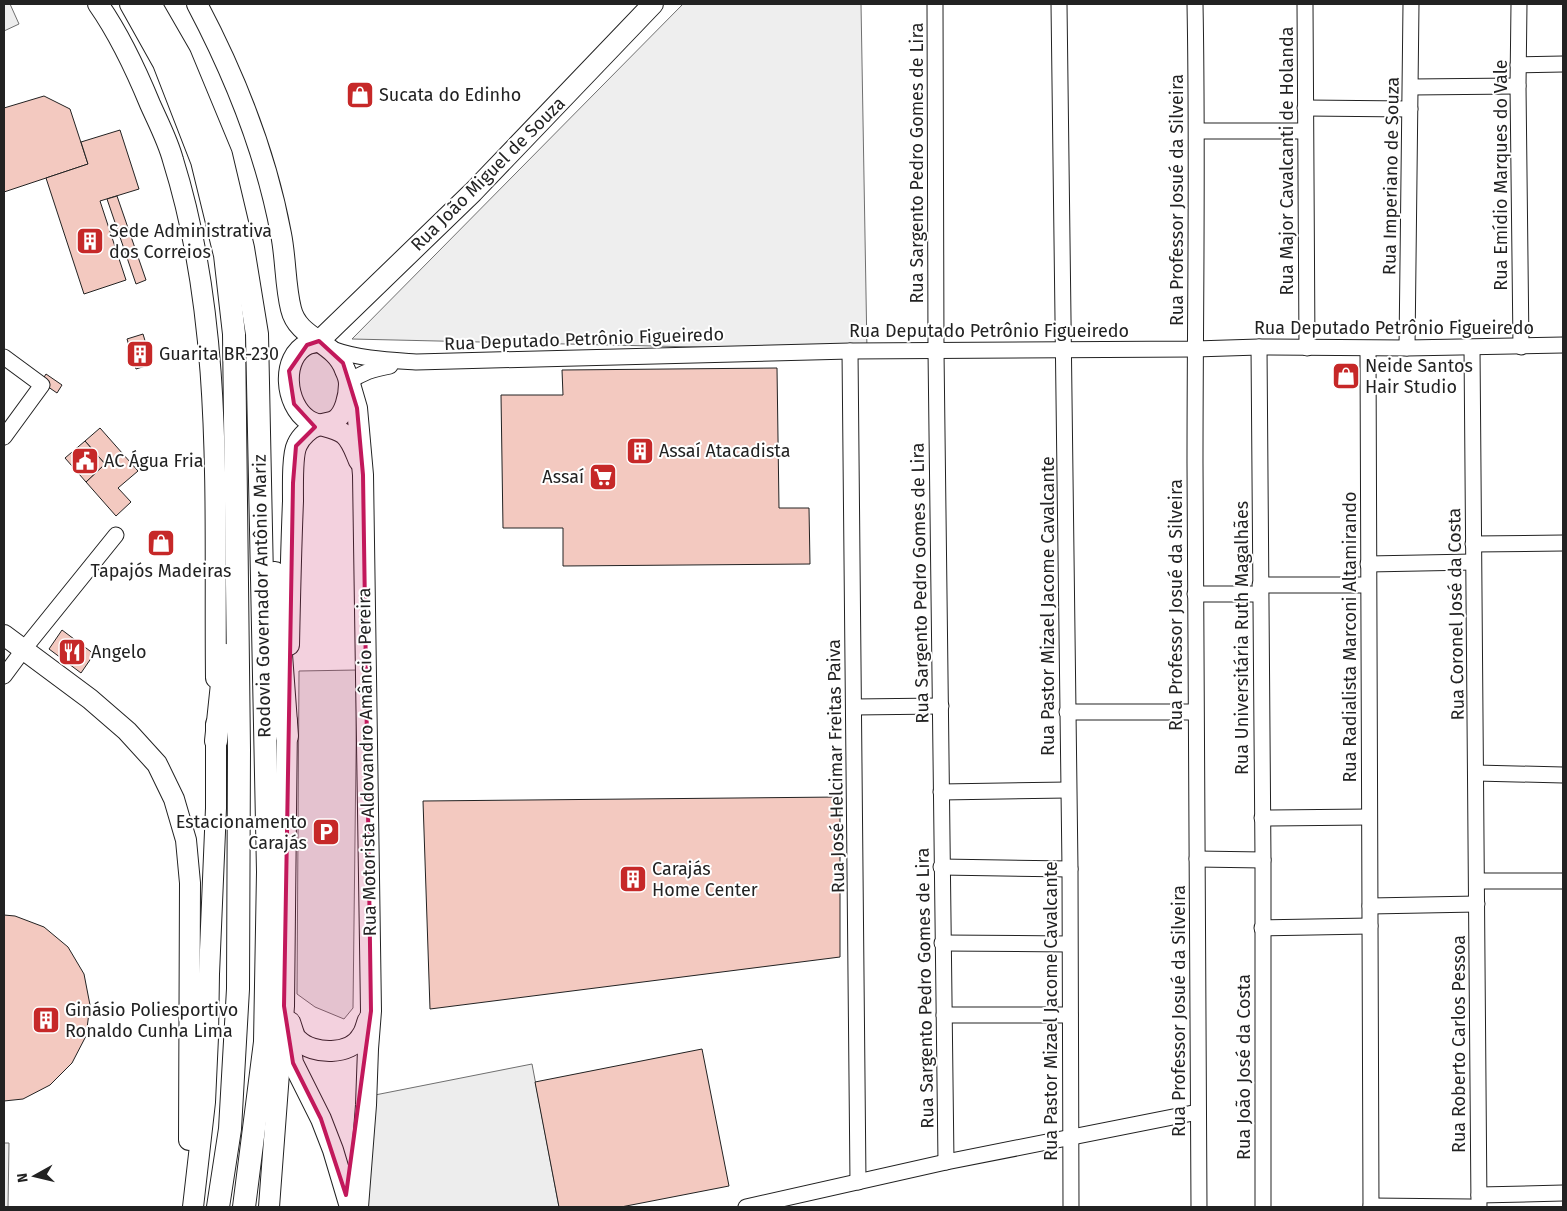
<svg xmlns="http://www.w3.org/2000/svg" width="1567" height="1211" viewBox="0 0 1567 1211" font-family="'Fira Sans',sans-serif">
<rect width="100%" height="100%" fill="#fff"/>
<g fill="#eee" stroke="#6f6f6f">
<path d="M4,4H10L19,24L4,31Z"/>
<path d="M683,4H861L867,351L352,339Z"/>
<path d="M317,353C336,360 339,378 342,396L328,415H311L299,399L298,362L309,354Z"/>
<path d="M4,1143H9L8,1207H4Z"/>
</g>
<g fill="#ededed" stroke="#6f6f6f">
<path d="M357,670L353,1008L344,1019L315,1007L297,994L299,671Z"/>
<path d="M532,1064L559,1207H368L375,1095Z"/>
</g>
<g fill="#f3c9c0" stroke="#222">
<path d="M44,96L70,109L88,164L4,192V108Z"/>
<path d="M120,130L139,189L100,201L126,280L84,294L46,178L88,164L81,142Z"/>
<path d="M117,196L146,280L136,284L107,199Z"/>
<path d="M143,334L152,364L136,369L127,339Z"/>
<path d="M777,368L779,508H809L810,564L563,566V528H503L501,395H563L562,370Z"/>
<path d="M1349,369L1350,382H1343L1342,370Z"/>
<path d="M46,374L62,385L57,393L41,382Z"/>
<path d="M100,428L138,471L118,488L131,502L116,516L86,482L105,464L85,441Z"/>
<path d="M85,441L105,464L86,482L65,458Z"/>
<path d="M62,630L94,654L81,673L49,649Z"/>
<path d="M840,797V957L430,1009L423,801Z"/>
<path d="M4,915L15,916L44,927L68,947L84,974L90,1005L86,1036L72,1063L50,1085L23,1099L4,1101Z"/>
<path d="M702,1049L729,1186L621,1207H559L535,1082Z"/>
</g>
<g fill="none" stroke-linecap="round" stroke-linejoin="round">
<g stroke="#222" stroke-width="17">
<g id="minor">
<path d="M935,4L936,351L946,1162"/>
<path d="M1059,4L1070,869L1071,1207"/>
<path d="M1195,4C1198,157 1195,310 1195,463C1195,711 1197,959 1199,1207"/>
<path d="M1305,4L1307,348"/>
<path d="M1519,4L1518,86L1521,347"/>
<path d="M1518,65L1563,64"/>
<path d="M1411,87L1518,86"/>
<path d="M1305,108L1410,109"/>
<path d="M1198,131H1305"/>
<path d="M1259,347L1263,860V1207"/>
<path d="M1407,348L1411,4"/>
<path d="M1472,348L1479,1207"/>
<path d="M332,349C360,359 387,360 416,362L850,351L1195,349L1259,347L1407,348L1563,345"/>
<path d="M1368,349L1371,1207"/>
<path d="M850,351L858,1182"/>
<path d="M4,357L42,385L4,437"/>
<path d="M349,382C363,372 373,369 390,366"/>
<path d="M1473,544L1563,543"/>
<path d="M1368,564L1473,562"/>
<path d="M1260,585H1368"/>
<path d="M1195,594H1260"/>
<path d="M4,676L24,649L116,535"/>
<path d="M854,707L941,706"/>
<path d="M1067,712H1194"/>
<path d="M1476,773L1563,775"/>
<path d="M941,792L1068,790"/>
<path d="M1262,818L1369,817"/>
<path d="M1197,859L1263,860"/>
<path d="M941,867L1070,869"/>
<path d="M1478,881H1563"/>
<path d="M1370,906L1477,904"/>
<path d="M1262,928L1370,926"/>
<path d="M942,943L1069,944"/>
<path d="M944,1015H1070"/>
<path d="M1479,1195L1563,1193"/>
<path d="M1371,1206L1470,1207"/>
<path d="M746,1207L946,1162L1198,1112"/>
</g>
</g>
<g stroke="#222" stroke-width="22">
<g id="major">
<path d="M98,4C119,34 136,70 150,104C158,122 168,141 173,160C225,326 214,506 216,678"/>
<path d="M197,4C235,76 266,153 281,234C286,259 285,285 291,309C298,339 335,341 345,370C347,374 349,379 349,384C349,395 345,415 334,421C329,423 324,423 319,425C310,428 301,436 297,445C292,455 293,488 293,501C291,549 290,597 289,645"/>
<path d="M350,384L357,408L363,475L371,1011L368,1049L366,1105L358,1207"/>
<path d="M359,461C355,452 352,441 344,434C333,426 319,427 308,420C285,405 280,357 308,344C311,343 316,342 319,341L473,192L653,4"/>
<path d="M4,635L90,699L127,731L157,764L174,799L186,840L190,883L189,1140"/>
<path d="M290,1022C292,1027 294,1037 298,1040C313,1055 351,1056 362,1035C365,1031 366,1025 368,1020"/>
<path d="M289,1037L293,1063L321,1119L333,1150L350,1207"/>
<path d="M193,1207L205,1102L208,1037L209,974L216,808V724"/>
<path d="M269,1207L284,1006L287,721"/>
</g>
</g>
<g stroke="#222" stroke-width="24">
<g id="highway">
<path d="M131,4L164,63L202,161L225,255L234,334L239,750L238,989L230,1129L218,1207"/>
<path d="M150,4L180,56L221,155L243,248L257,334L268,872L265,1042L244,1207"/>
<path d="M275,573L287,736"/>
<path d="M216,741L225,655"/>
</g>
</g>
<use href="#minor" stroke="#fff" stroke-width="15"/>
<use href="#major" stroke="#fff" stroke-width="20"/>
<use href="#highway" stroke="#fff" stroke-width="22"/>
</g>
<path fill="#c2185b" fill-opacity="0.2" stroke="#c2185b" stroke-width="4" stroke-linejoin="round" d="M319,341L343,363L349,382L357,408L363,475L371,1011L346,1195L321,1119L293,1063L284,1006L293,483L296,446L315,427L294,404L289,371L307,345Z"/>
<defs>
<g id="shop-square" transform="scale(1.4375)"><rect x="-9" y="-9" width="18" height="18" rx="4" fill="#c62828" stroke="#fff"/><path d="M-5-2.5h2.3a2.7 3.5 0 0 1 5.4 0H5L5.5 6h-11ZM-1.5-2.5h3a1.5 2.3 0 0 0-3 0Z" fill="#fff"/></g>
<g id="building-square" transform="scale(1.4375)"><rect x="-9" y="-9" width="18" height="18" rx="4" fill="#c62828" stroke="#fff"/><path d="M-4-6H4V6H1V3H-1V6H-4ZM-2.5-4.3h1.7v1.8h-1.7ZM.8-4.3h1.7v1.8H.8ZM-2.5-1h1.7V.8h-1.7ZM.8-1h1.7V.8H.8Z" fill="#fff"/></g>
<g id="civic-square" transform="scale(1.4375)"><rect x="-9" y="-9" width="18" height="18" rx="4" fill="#c62828" stroke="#fff"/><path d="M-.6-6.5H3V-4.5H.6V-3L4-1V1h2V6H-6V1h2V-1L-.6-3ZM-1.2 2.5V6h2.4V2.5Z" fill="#fff"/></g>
<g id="supermarket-square" transform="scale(1.4375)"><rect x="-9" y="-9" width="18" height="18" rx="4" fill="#c62828" stroke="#fff"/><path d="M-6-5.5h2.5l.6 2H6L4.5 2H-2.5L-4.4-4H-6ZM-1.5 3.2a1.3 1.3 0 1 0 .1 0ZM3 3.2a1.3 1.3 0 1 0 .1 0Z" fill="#fff"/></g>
<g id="restaurant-square" transform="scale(1.4375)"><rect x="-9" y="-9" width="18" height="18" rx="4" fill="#c62828" stroke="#fff"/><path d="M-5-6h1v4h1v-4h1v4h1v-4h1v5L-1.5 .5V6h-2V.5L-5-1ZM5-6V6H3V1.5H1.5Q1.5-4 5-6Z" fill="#fff"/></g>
<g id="parking-square" transform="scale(1.4375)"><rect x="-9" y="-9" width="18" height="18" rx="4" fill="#c62828" stroke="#fff"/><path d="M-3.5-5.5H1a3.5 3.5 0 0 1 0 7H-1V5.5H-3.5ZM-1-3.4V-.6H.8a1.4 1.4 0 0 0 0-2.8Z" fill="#fff"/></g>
</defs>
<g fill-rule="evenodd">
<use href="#shop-square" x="360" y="95"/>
<use href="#building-square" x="90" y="241"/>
<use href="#building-square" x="140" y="354"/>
<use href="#shop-square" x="1346" y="376"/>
<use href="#building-square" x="640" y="451"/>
<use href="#civic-square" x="85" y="461"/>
<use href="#supermarket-square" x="603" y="477"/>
<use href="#shop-square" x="161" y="543"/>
<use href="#restaurant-square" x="72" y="652"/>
<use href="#parking-square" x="326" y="832"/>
<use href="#building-square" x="633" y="879"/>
<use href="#building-square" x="46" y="1020"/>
</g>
<g text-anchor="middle" stroke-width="4" stroke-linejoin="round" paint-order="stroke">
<g font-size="18" fill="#222" stroke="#fff" text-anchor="start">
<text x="379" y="101">Sucata do Edinho</text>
<text x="109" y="237">Sede Administrativa<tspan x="109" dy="21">dos Correios</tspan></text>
<text x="159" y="360">Guarita BR-230</text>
<text x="1365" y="372">Neide Santos<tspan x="1365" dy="21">Hair Studio</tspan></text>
<text x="659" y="457">Assaí Atacadista</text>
<text x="104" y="467">AC Água Fria</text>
<text x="584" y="483" text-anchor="end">Assaí</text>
<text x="161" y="577" text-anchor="middle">Tapajós Madeiras</text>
<text x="91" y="658">Angelo</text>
<text x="307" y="828" text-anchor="end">Estacionamento<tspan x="307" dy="21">Carajás</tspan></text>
<text x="652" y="875">Carajás<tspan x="652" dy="21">Home Center</tspan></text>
<text x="65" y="1016">Ginásio Poliesportivo<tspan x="65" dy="21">Ronaldo Cunha Lima</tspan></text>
</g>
<g font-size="18" fill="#222" stroke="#fff">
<text transform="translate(1287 161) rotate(-90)" y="6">Rua Major Cavalcanti de Holanda</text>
<text transform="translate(917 163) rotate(-90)" y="6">Rua Sargento Pedro Gomes de Lira</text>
<text transform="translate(488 174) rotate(-45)" y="6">Rua João Miguel de Souza</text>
<text transform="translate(1501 175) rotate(-90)" y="6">Rua Emídio Marques do Vale</text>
<text transform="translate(1391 176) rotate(-89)" y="6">Rua Imperiano de Souza</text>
<text transform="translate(1177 200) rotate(-90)" y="6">Rua Professor Josué da Silveira</text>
<text x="1394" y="334">Rua Deputado Petrônio Figueiredo</text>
<text x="989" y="337">Rua Deputado Petrônio Figueiredo</text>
<text transform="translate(584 339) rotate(-2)" y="6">Rua Deputado Petrônio Figueiredo</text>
<text transform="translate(920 583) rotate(-91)" y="6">Rua Sargento Pedro Gomes de Lira</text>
<text transform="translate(262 596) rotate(-91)" y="6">Rodovia Governador Antônio Mariz</text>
<text transform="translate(1176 605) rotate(-90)" y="6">Rua Professor Josué da Silveira</text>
<text transform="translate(1048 606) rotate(-90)" y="6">Rua Pastor Mizael Jacome Cavalcante</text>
<text transform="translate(1456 614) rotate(-91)" y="6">Rua Coronel José da Costa</text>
<text transform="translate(1350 637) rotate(-90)" y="6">Rua Radialista Marconi Altamirando</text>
<text transform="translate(1242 638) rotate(-90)" y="6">Rua Universitária Ruth Magalhães</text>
<text transform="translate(367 762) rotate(-91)" y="6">Rua Motorista Aldovandro Amâncio Pereira</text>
<text transform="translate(836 766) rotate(-91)" y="6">Rua José Helcimar Freitas Paiva</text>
<text transform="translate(925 988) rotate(-91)" y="6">Rua Sargento Pedro Gomes de Lira</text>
<text transform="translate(1051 1011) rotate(-90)" y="6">Rua Pastor Mizael Jacome Cavalcante</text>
<text transform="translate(1179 1011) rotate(-90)" y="6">Rua Professor Josué da Silveira</text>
<text transform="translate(1459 1044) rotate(-90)" y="6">Rua Roberto Carlos Pessoa</text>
<text transform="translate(1244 1067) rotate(-90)" y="6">Rua João José da Costa</text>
</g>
</g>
<rect width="1567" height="1211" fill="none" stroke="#222222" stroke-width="10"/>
<g transform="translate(35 1176) rotate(262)" stroke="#ffffff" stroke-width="4" paint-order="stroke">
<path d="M0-4L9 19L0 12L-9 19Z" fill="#222222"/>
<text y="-8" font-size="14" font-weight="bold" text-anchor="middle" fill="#222222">N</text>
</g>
</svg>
